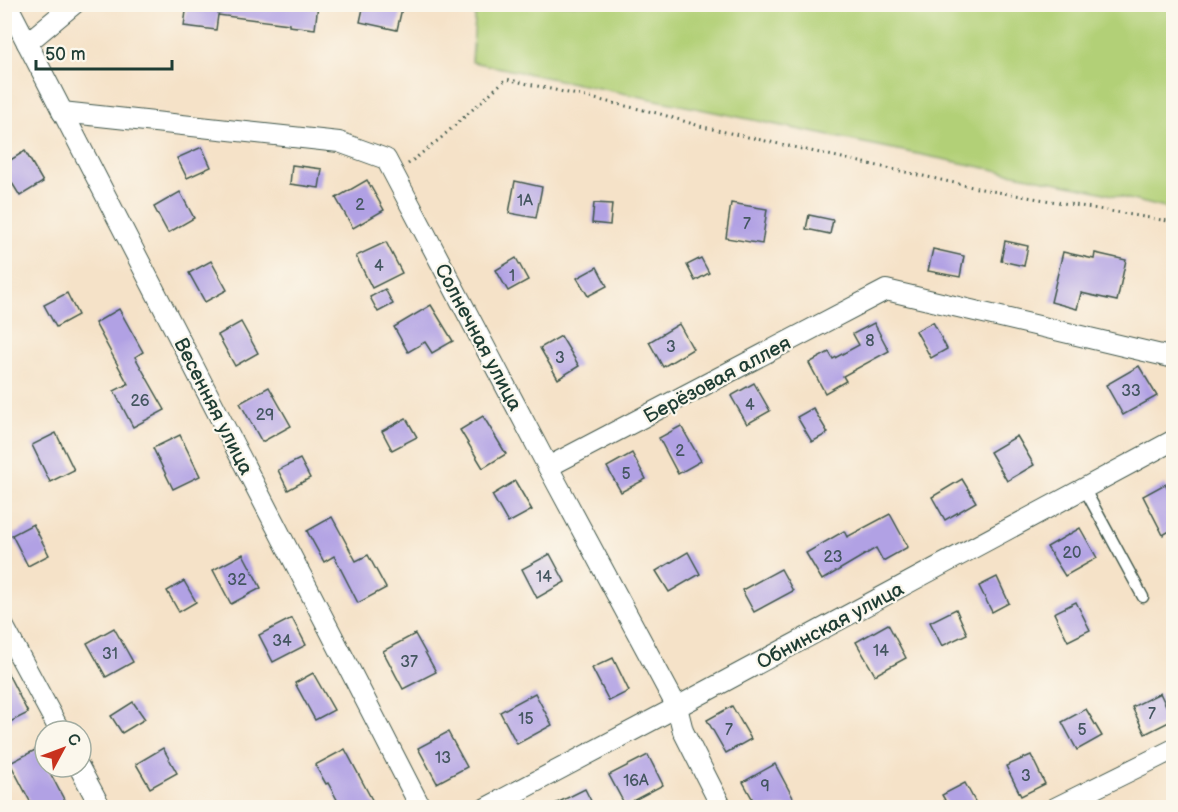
<svg xmlns="http://www.w3.org/2000/svg" width="1178" height="812" viewBox="0 0 1178 812" font-family="'Balsamiq Sans',sans-serif">
<rect width="100%" height="100%" fill="#fbf7ec"/>
<filter id="ink" filterUnits="userSpaceOnUse"><feTurbulence type="fractalNoise" baseFrequency=".0167" numOctaves="2"/><feDisplacementMap in="SourceGraphic" scale="12" xChannelSelector="R" yChannelSelector="G"/><feConvolveMatrix kernelMatrix="1 2 1 2 8 2 1 2 1" color-interpolation-filters="sRGB"/></filter>
<filter id="wash" filterUnits="userSpaceOnUse"><feTurbulence type="fractalNoise" baseFrequency=".008" numOctaves="4" result="noise"/><feDisplacementMap in="SourceGraphic" scale="24" xChannelSelector="R" yChannelSelector="G"/><feGaussianBlur stdDeviation="1.35" result="paint"/><feColorMatrix in="noise" values="0 0 0 0 0 0 0 0 0 0 0 0 0 0 0 0 0 1.4 0 .05"/><feComposite in="paint" operator="in"/></filter>
<g filter="url(#wash)">
<rect width="100%" height="100%" fill="#f5e2c8"/>
<path fill="#b2d077" stroke="#688656" stroke-width="1.5" d="M476,5H1173V210L1092,190L472,62Z"/>
<g id="blocks">
<g fill="#b1a1e4">
<path d="M187,4H318L315,29L289,26V24L218,15L216,30L184,26Z"/>
<path d="M364,4H403L397,30L360,22Z"/>
<path d="M202,147L211,167L187,178L177,158Z"/>
<path d="M25,151L43,182L20,196L4,170V164Z"/>
<path d="M292,165L322,169L319,188L290,184Z"/>
<path d="M367,180L384,210L353,228L336,198Z"/>
<path d="M515,181L542,187L536,218L509,213Z"/>
<path d="M180,192L194,218L168,233L154,207Z"/>
<path d="M594,203L612,204L610,225L592,223Z"/>
<path d="M731,203L767,209L762,244L726,238Z"/>
<path d="M809,215L833,220L830,234L806,229Z"/>
<path d="M1005,241L1028,246L1024,266L1001,261Z"/>
<path d="M386,242L402,273L372,288L356,256Z"/>
<path d="M933,249L964,256L960,277L928,271Z"/>
<path d="M1063,252L1094,259L1095,253L1126,260L1117,301L1081,293L1077,309L1051,302Z"/>
<path d="M516,258L528,280L508,291L496,270Z"/>
<path d="M701,258L709,273L695,281L687,265Z"/>
<path d="M211,261L227,290L205,302L189,273Z"/>
<path d="M597,267L607,286L588,296L577,278Z"/>
<path d="M385,289L393,304L378,312L370,297Z"/>
<path d="M67,293L78,315L56,327L44,305Z"/>
<path d="M431,305L453,341L432,353L425,342L408,352L394,327Z"/>
<path d="M119,309L143,352L135,357L165,410L133,427L114,391L128,384L95,323Z"/>
<path d="M241,322L258,353L235,366L218,335Z"/>
<path d="M933,322L947,349L931,358L916,331Z"/>
<path d="M874,323L889,351L843,376L846,381L825,393L809,363L829,352L833,359L859,345L853,334Z"/>
<path d="M679,324L693,349L663,367L649,342Z"/>
<path d="M561,336L579,366L558,379L540,348Z"/>
<path d="M1139,366L1157,396L1123,415L1106,385Z"/>
<path d="M754,383L770,411L747,424L731,396Z"/>
<path d="M269,387L291,426L262,442L240,403Z"/>
<path d="M813,408L828,433L812,442L797,417Z"/>
<path d="M483,416L506,454L483,468L460,430Z"/>
<path d="M406,418L417,437L392,450L382,431Z"/>
<path d="M681,426L701,461L678,474L659,438Z"/>
<path d="M56,433L74,470L50,482L32,445Z"/>
<path d="M180,435L200,476L173,489L153,448Z"/>
<path d="M1017,436L1034,465L1007,481L990,452Z"/>
<path d="M632,453L646,479L621,492L607,467Z"/>
<path d="M300,459L310,478L288,490L278,470Z"/>
<path d="M962,479L976,502L945,520L932,497Z"/>
<path d="M515,481L532,510L508,523L492,495Z"/>
<path d="M1165,484L1173,499V529L1163,535L1143,496Z"/>
<path d="M890,514L908,547L883,561L876,548L822,580L806,553L844,531L847,537Z"/>
<path d="M332,517L356,561L368,555L386,588L358,603L334,556L324,562L307,531Z"/>
<path d="M33,524L49,555L28,566L12,535Z"/>
<path d="M1080,528L1097,558L1065,576L1047,547Z"/>
<path d="M688,552L700,574L669,592L656,571Z"/>
<path d="M243,554L261,588L231,604L213,570Z"/>
<path d="M550,554L565,582L537,598L522,569Z"/>
<path d="M781,569L793,591L754,612L742,590Z"/>
<path d="M997,577L1009,603L992,612L979,586Z"/>
<path d="M184,581L196,602L179,612L167,591Z"/>
<path d="M1076,602L1090,630L1068,641L1054,613Z"/>
<path d="M956,609L967,634L942,646L930,622Z"/>
<path d="M292,618L306,645L273,662L259,635Z"/>
<path d="M888,624L906,658L875,675L856,642Z"/>
<path d="M114,628L133,662L106,677L87,643Z"/>
<path d="M415,634L436,672L403,689L383,651Z"/>
<path d="M613,658L629,691L609,701L592,668Z"/>
<path d="M4,666L28,713L4,725Z"/>
<path d="M313,673L334,710L315,720L295,683Z"/>
<path d="M535,693L552,725L517,744L500,712Z"/>
<path d="M1160,693L1173,720L1145,734L1132,707Z"/>
<path d="M133,702L145,719L122,733L111,716Z"/>
<path d="M732,706L751,739L726,753L707,720Z"/>
<path d="M1086,709L1102,736L1077,750L1062,722Z"/>
<path d="M448,732L467,767L437,783L418,748Z"/>
<path d="M163,748L177,773L150,788L136,764Z"/>
<path d="M37,749L45,764V767H47L68,807H33L10,763Z"/>
<path d="M345,749L370,796L376,807H341L328,783L326,784L315,765Z"/>
<path d="M648,755L663,785L625,805L609,775Z"/>
<path d="M1031,755L1045,784L1021,796L1006,766Z"/>
<path d="M775,764L798,807H757L743,782Z"/>
<path d="M965,783L978,807H949L942,795Z"/>
<path d="M585,789L594,807H549Z"/>
</g>
</g>
</g>
<g filter="url(#ink)">
<use href="#blocks" fill-opacity="0" stroke="#3f564a" stroke-width="1.5"/>
<g fill="none" stroke-linecap="round" stroke-linejoin="round">
<g stroke="#3f564a" stroke-width="13">
<path id="lane" d="M1084,488L1143,597"/>
</g>
<g stroke="#3f564a" stroke-width="22">
<g id="street">
<path d="M7,4L421,808"/>
<path d="M27,43L74,4"/>
<path d="M62,112L339,142L386,159L548,467L677,707L683,731L722,808"/>
<path d="M548,467L886,290L1174,358"/>
<path d="M4,627L60,731"/>
<path d="M79,767L101,808"/>
<path d="M486,808L677,707L1174,440"/>
<path d="M1055,808L1174,749"/>
</g>
</g>
<path stroke="#3f564a" stroke-width="3" stroke-dasharray="1.5 4.5" stroke-linecap="butt" d="M408,164L441,138L506,79L657,113L703,127L986,190L1174,222"/>
<use href="#lane" stroke="#fff" stroke-width="10"/>
<use href="#street" stroke="#fff" stroke-width="20"/>
</g>
</g>
<g text-anchor="middle" stroke-width="4.5" stroke-linejoin="round" paint-order="stroke">
<g font-size="16" fill="#445660">
<text x="525" y="206">1А</text>
<text x="360" y="210">2</text>
<text x="747" y="229">7</text>
<text x="379" y="271">4</text>
<text x="512" y="281">1</text>
<text x="870" y="346">8</text>
<text x="671" y="352">3</text>
<text x="560" y="363">3</text>
<text x="1131" y="396">33</text>
<text x="140" y="406">26</text>
<text x="750" y="410">4</text>
<text x="265" y="420">29</text>
<text x="680" y="456">2</text>
<text x="626" y="479">5</text>
<text x="1072" y="558">20</text>
<text x="833" y="562">23</text>
<text x="544" y="582">14</text>
<text x="237" y="585">32</text>
<text x="282" y="646">34</text>
<text x="881" y="656">14</text>
<text x="110" y="659">31</text>
<text x="409" y="667">37</text>
<text x="1152" y="719">7</text>
<text x="526" y="724">15</text>
<text x="729" y="735">7</text>
<text x="1082" y="735">5</text>
<text x="443" y="763">13</text>
<text x="1026" y="781">3</text>
<text x="636" y="786">16А</text>
<text x="765" y="791">9</text>
</g>
<g font-size="20" fill="#1f3d34" stroke="#fbf7ec">
<text transform="translate(479 337) rotate(62)" y="7">Солнечная улица</text>
<text transform="translate(717 379) rotate(-28)" y="7">Берёзовая аллея</text>
<text transform="translate(214 406) rotate(63)" y="7">Весенняя улица</text>
<text transform="translate(830 625) rotate(-28)" y="7">Обнинская улица</text>
</g>
</g>
<rect width="1178" height="812" fill="none" stroke="#fbf7ec" stroke-width="24"/>
<g transform="translate(63 749) rotate(49)"><circle r="28" fill="#fbf7ec" stroke="#a3ada2" stroke-width="1.5"/>
<path d="M0-4.5L10 22L0 15L-10 22Z" fill="#c8321e"/>
<text y="-9" font-size="16" font-weight="bold" text-anchor="middle" fill="#1f3d34">С</text>
</g>
<path d="M36 60v9h136v-9" fill="none" stroke="#1f3d34" stroke-width="3"/>
<text x="45" y="60" font-size="18" fill="#1f3d34" stroke="#fbf7ec" stroke-width="4.5" paint-order="stroke">50 m</text>
</svg>
